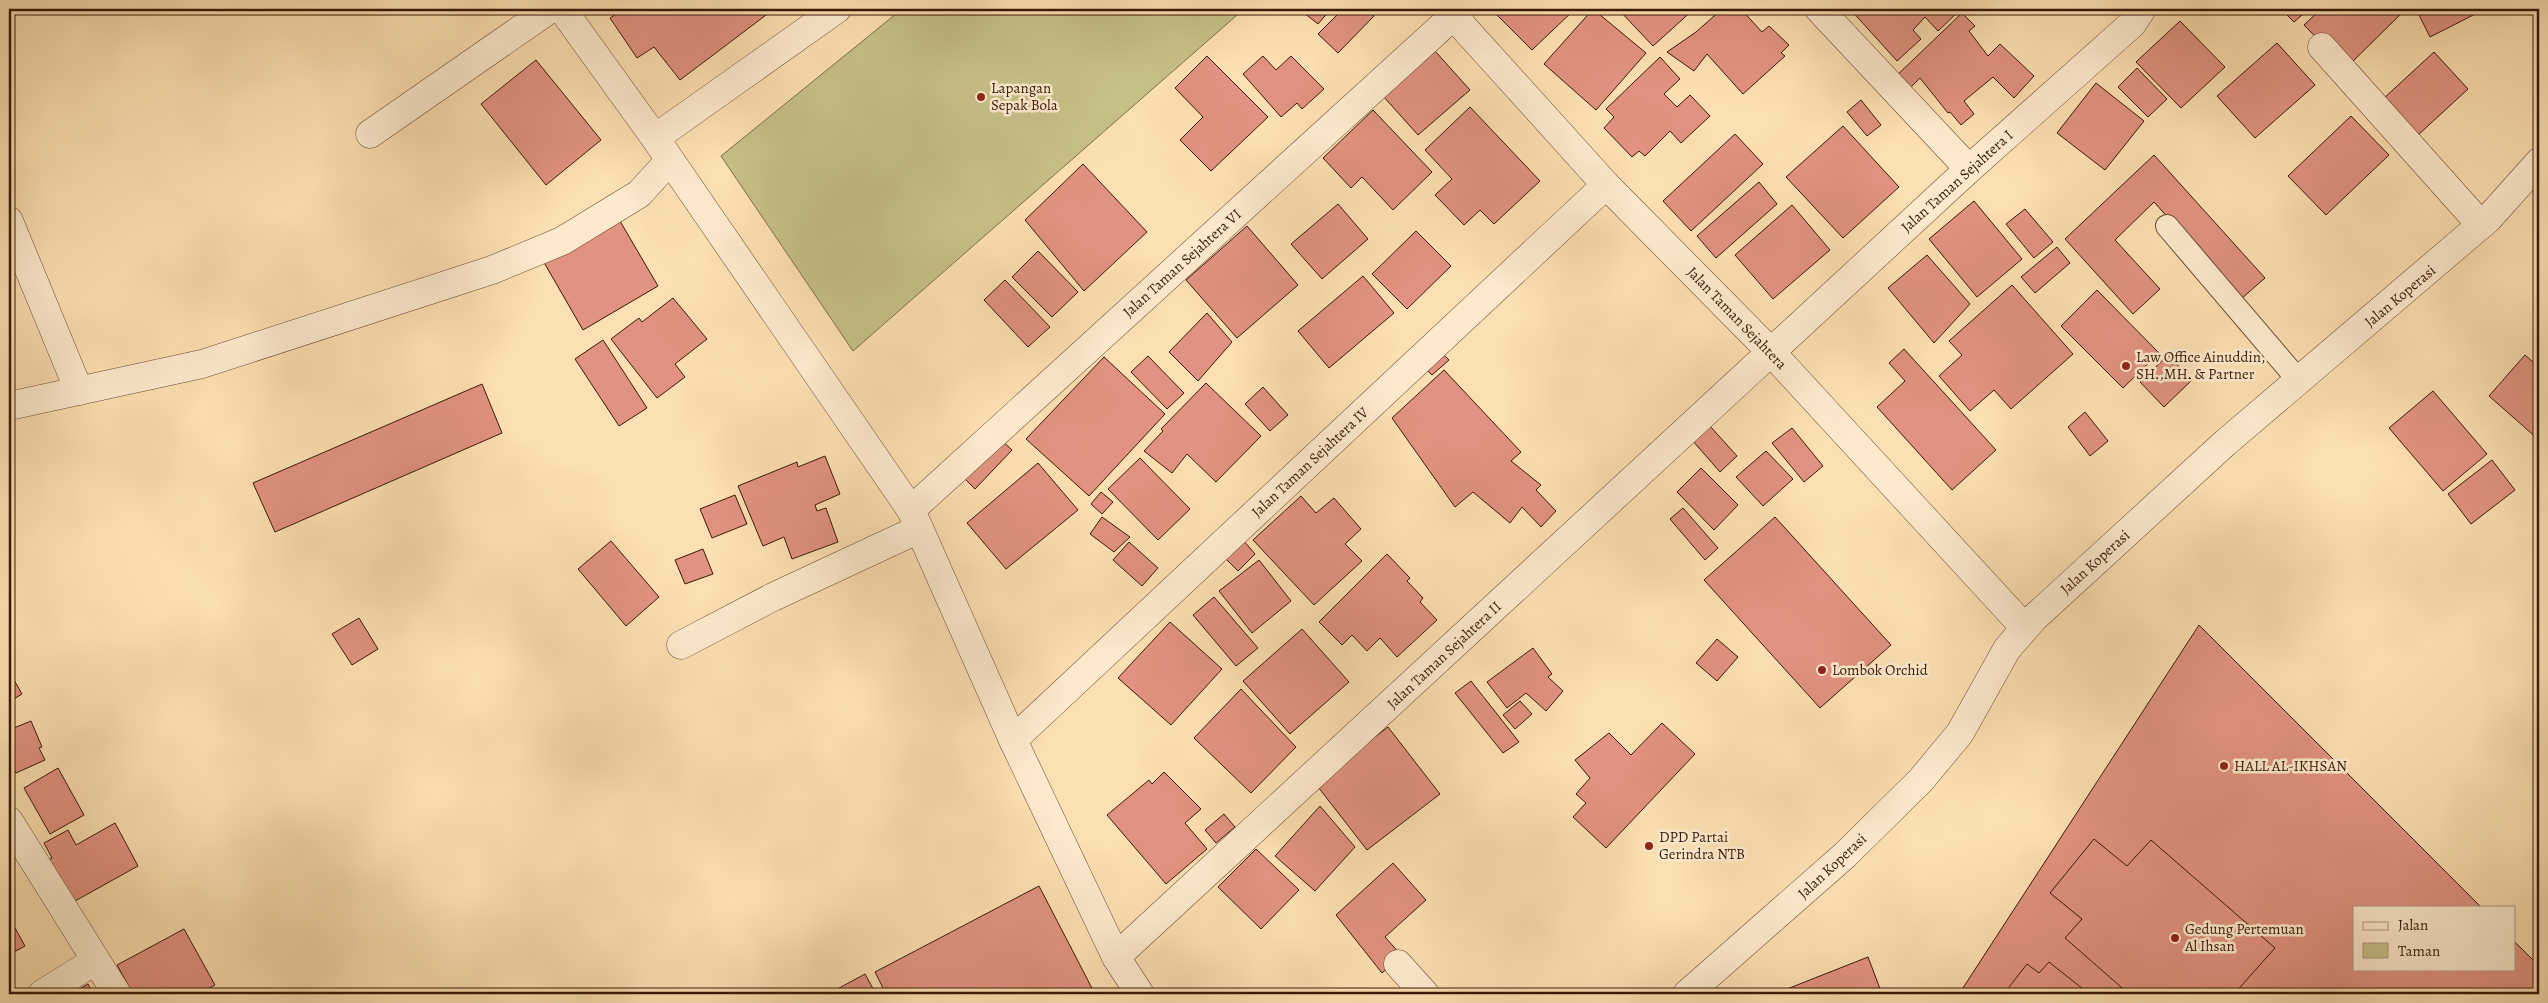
<svg xmlns="http://www.w3.org/2000/svg" width="2548" height="1003" viewBox="0 0 2548 1003" font-family="Alegreya,serif">
<rect width="100%" height="100%" fill="#fcdfb2"/>
<filter id="stains"><feTurbulence type="fractalNoise" baseFrequency=".004" numOctaves="4"/><feColorMatrix values="0 0 0 0 .2 0 0 0 0 .09 0 0 0 0 .02 0 0 0 .5 -.17"/></filter>
<radialGradient id="worn" r=".72"><stop offset=".6" stop-color="#630" stop-opacity="0"/><stop offset="1" stop-color="#630" stop-opacity=".3"/></radialGradient>
<path fill="#c5c088" stroke="#7f6c48" d="M902,9H1244L853,351L721,156Z"/>
<g fill="#e19280" stroke="#391807">
<path d="M624,9H774L680,80L654,47L637,58L610,18Z"/>
<path d="M1299,9H1331L1318,24Z"/>
<path d="M1343,9H1366L1374,16L1338,53L1318,34Z"/>
<path d="M1491,9H1575L1532,50Z"/>
<path d="M1593,9L1646,53L1596,110L1544,64Z"/>
<path d="M1618,9H1694L1653,46Z"/>
<path d="M1722,9H1741L1762,32L1769,26L1789,45L1781,53L1785,56L1743,94L1707,54L1694,71L1667,52L1696,32Z"/>
<path d="M1850,9H1959L1960,10L1938,31L1925,17L1913,30L1921,39L1897,61Z"/>
<path d="M2281,9H2309L2294,22Z"/>
<path d="M2321,9H2406L2346,68L2304,25Z"/>
<path d="M2416,9H2485L2430,37Z"/>
<path d="M1962,13L1975,26L1969,31L1988,56L2000,44L2034,76L2014,98L1993,77L1964,101L1974,114L1961,125L1950,112L1948,113L1920,78L1906,92L1893,79Z"/>
<path d="M2180,21L2225,67L2181,108L2136,62Z"/>
<path d="M2277,43L2315,85L2255,138L2217,96Z"/>
<path d="M1435,51L1470,90L1418,135L1383,96Z"/>
<path d="M2434,52L2468,89L2417,136L2383,99Z"/>
<path d="M1207,56L1268,117L1211,171L1180,140L1203,117L1175,88Z"/>
<path d="M1263,56L1276,70L1291,56L1324,89L1302,109L1297,103L1281,117L1243,74Z"/>
<path d="M1660,57L1680,79L1664,94L1677,107L1690,95L1710,116L1681,143L1670,131L1645,156L1639,151L1632,157L1604,128L1614,117L1606,109Z"/>
<path d="M536,60L601,140L546,185L481,104Z"/>
<path d="M2137,68L2167,99L2148,117L2118,87Z"/>
<path d="M2096,83L2144,121L2105,170L2057,133Z"/>
<path d="M1861,100L1881,125L1867,136L1847,112Z"/>
<path d="M1470,107L1540,181L1494,224L1480,210L1464,225L1435,195L1452,179L1425,150Z"/>
<path d="M1373,110L1432,172L1393,210L1362,177L1351,188L1323,158Z"/>
<path d="M2351,116L2389,155L2326,215L2288,176Z"/>
<path d="M1843,126L1899,187L1843,238L1786,177Z"/>
<path d="M1735,134L1763,164L1691,231L1663,201Z"/>
<path d="M2154,155L2265,278L2241,299L2154,202L2115,240L2160,289L2133,314L2065,239Z"/>
<path d="M1083,164L1147,232L1084,291L1025,220Z"/>
<path d="M1759,182L1777,204L1716,258L1697,236Z"/>
<path d="M1974,201L2022,259L1977,297L1929,239Z"/>
<path d="M1338,204L1368,239L1322,279L1291,244Z"/>
<path d="M1792,205L1830,250L1773,299L1735,255Z"/>
<path d="M2025,209L2053,242L2034,258L2006,224Z"/>
<path d="M617,216L658,286L583,330L542,259Z"/>
<path d="M1247,226L1298,285L1237,338L1186,280Z"/>
<path d="M1416,231L1451,266L1407,309L1372,274Z"/>
<path d="M2057,247L2070,263L2035,293L2021,277Z"/>
<path d="M1038,251L1078,292L1052,317L1012,277Z"/>
<path d="M1927,255L1970,304L1934,343L1888,288Z"/>
<path d="M1363,276L1394,313L1329,368L1298,331Z"/>
<path d="M1005,280L1050,327L1028,347L984,300Z"/>
<path d="M2012,285L2073,354L2011,409L1994,390L1970,411L1939,376L1962,355L1949,341Z"/>
<path d="M2097,290L2159,353L2123,388L2061,326Z"/>
<path d="M673,298L707,339L675,364L685,377L657,398L611,339L639,318L642,322Z"/>
<path d="M1207,313L1232,342L1198,381L1169,352Z"/>
<path d="M603,340L647,408L619,426L575,359Z"/>
<path d="M1904,349L1996,450L1952,490L1877,407L1905,381L1889,363Z"/>
<path d="M1441,352L1449,360L1432,375L1425,368Z"/>
<path d="M2168,355L2192,380L2164,407L2140,382Z"/>
<path d="M2525,355L2539,367V440L2489,396Z"/>
<path d="M1148,356L1184,393L1167,409L1131,372Z"/>
<path d="M1104,357L1165,414L1089,496L1026,439Z"/>
<path d="M1444,370L1521,452L1511,461L1541,485L1536,490L1556,511L1541,527L1522,507L1510,523L1473,492L1455,507L1392,418Z"/>
<path d="M1206,383L1261,436L1216,482L1187,454L1172,473L1144,451L1163,431L1161,429Z"/>
<path d="M482,384L502,433L275,532L253,483Z"/>
<path d="M1263,387L1288,415L1270,431L1245,404Z"/>
<path d="M2433,391L2487,454L2443,491L2389,428Z"/>
<path d="M2085,412L2108,441L2090,456L2068,427Z"/>
<path d="M1709,425L1737,456L1720,472L1692,440Z"/>
<path d="M1792,428L1823,466L1804,482L1772,443Z"/>
<path d="M998,437L1012,450L975,489L961,475Z"/>
<path d="M1766,451L1793,479L1763,506L1736,477Z"/>
<path d="M825,456L840,494L815,505L817,511L826,508L838,542L792,559L784,537L763,546L738,486L797,462L798,467Z"/>
<path d="M1140,458L1190,509L1158,540L1108,489Z"/>
<path d="M2492,460L2515,490L2471,524L2448,494Z"/>
<path d="M1038,463L1078,510L1006,569L967,523Z"/>
<path d="M1701,468L1738,505L1714,530L1677,492Z"/>
<path d="M1101,492L1113,502L1102,514L1091,504Z"/>
<path d="M735,495L747,524L712,538L700,509Z"/>
<path d="M1301,496L1316,513L1334,498L1361,529L1345,544L1362,561L1314,605L1253,540Z"/>
<path d="M1683,508L1718,548L1705,560L1670,519Z"/>
<path d="M1102,517L1130,537L1114,552L1090,534Z"/>
<path d="M1775,517L1891,645L1820,708L1704,580Z"/>
<path d="M1243,540L1255,554L1238,571L1225,558Z"/>
<path d="M611,541L659,597L626,626L578,569Z"/>
<path d="M1129,542L1158,568L1142,586L1113,560Z"/>
<path d="M703,549L713,574L685,584L675,560Z"/>
<path d="M1387,554L1410,578L1407,581L1423,598L1420,602L1437,620L1397,657L1380,638L1367,651L1352,635L1342,645L1319,622Z"/>
<path d="M1259,560L1291,601L1252,633L1219,591Z"/>
<path d="M1214,597L1258,648L1236,666L1193,615Z"/>
<path d="M359,618L378,649L352,665L332,634Z"/>
<path d="M1170,622L1222,669L1171,725L1118,678Z"/>
<path d="M2199,625L2481,907H2354V969H2514V941L2539,966V994H1959Z"/>
<path d="M1302,629L1349,682L1290,734L1243,681Z"/>
<path d="M1717,639L1738,657L1717,681L1696,663Z"/>
<path d="M1533,648L1552,674L1548,677L1563,691L1546,711L1526,693L1507,708L1487,682Z"/>
<path d="M9,671L22,694L9,702Z"/>
<path d="M1471,681L1519,742L1503,753L1455,693Z"/>
<path d="M1241,689L1296,747L1251,793L1194,738Z"/>
<path d="M1520,701L1532,714L1515,729L1503,715Z"/>
<path d="M31,721L42,747L39,748L45,760L16,773L9,762V730Z"/>
<path d="M1662,723L1695,754L1606,848L1573,817L1586,803L1576,794L1590,778L1575,760L1609,733L1631,755Z"/>
<path d="M1388,727L1440,794L1367,850L1315,783Z"/>
<path d="M58,768L84,815L50,834L24,788Z"/>
<path d="M1164,772L1201,809L1185,823L1207,849L1166,884L1107,815L1149,780L1152,784Z"/>
<path d="M1320,806L1355,847L1315,891L1275,856Z"/>
<path d="M1224,814L1235,827L1216,843L1205,830Z"/>
<path d="M115,823L138,866L66,906L42,863L52,858L44,843L68,830L76,845Z"/>
<path d="M2094,839L2127,866L2151,840L2275,948L2234,994H2129L2065,938L2082,919L2050,893Z"/>
<path d="M1256,849L1299,890L1261,929L1218,887Z"/>
<path d="M1393,863L1426,900L1385,937L1402,956L1382,973L1336,915Z"/>
<path d="M1039,886L1095,994H886L875,972Z"/>
<path d="M9,917L25,946L14,952L9,943Z"/>
<path d="M184,929L215,985L198,994H133L117,965Z"/>
<path d="M1868,957L1882,994H1789L1787,989Z"/>
<path d="M2049,962L2083,989L2078,994H2011L2006,991L2027,964L2039,973Z"/>
<path d="M865,974L876,994H828Z"/>
<path d="M88,984L93,994H71Z"/>
</g>
<g fill="none" stroke-linecap="round" stroke-linejoin="round">
<g stroke="#6a4a32" stroke-width="24">
<path id="service" d="M2167,226L2299,381"/>
</g>
<g stroke="#6a4a32" stroke-width="29">
<g id="minor">
<path d="M562,9L655,138L911,510L1013,740L1116,957L1140,994"/>
<path d="M1447,9L1606,185L1771,352L2025,628"/>
<path d="M1819,9L1969,169"/>
<path d="M2322,47L2481,225"/>
<path d="M370,134L550,9"/>
<path d="M655,138L837,9"/>
<path d="M9,221L79,391"/>
<path d="M9,406L202,364L492,270L562,241L639,194L670,160"/>
<path d="M911,510L1461,9"/>
<path d="M681,645L773,597L919,529"/>
<path d="M1013,740L1606,185"/>
<path d="M9,821L117,994"/>
<path d="M1116,957L1969,169L2132,24L2142,9"/>
<path d="M1398,964L1425,994"/>
<path d="M42,994L95,961"/>
</g>
</g>
<g stroke="#6a4a32" stroke-width="29">
<path id="tertiary" d="M1687,994L1845,855L1921,780L1960,733L2007,649L2034,618L2225,443L2488,219L2539,162"/>
</g>
<use href="#service" stroke="#fdeacd" stroke-width="22"/>
<use href="#minor" stroke="#fdeacd" stroke-width="28"/>
<use href="#tertiary" stroke="#fdeacd" stroke-width="28"/>
</g>
<g fill="#8f2418" stroke="#fdeacd" stroke-width="2">
<circle cx="981" cy="97" r="5"/>
<circle cx="2126" cy="366" r="5"/>
<circle cx="1822" cy="670" r="5"/>
<circle cx="2224" cy="766" r="5"/>
<circle cx="1649" cy="846" r="5"/>
<circle cx="2175" cy="938" r="5"/>
</g>
<g text-anchor="middle" stroke-width="5" stroke-linejoin="round" paint-order="stroke">
<g font-size="15" fill="#391807" stroke="#fdeacd" text-anchor="start">
<text x="991" y="93">Lapangan<tspan x="991" dy="17">Sepak Bola</tspan></text>
<text x="2136" y="362">Law Office Ainuddin,<tspan x="2136" dy="17">SH.,MH. &amp; Partner</tspan></text>
<text x="1832" y="675">Lombok Orchid</text>
<text x="2234" y="771">HALL AL-IKHSAN</text>
<text x="1659" y="842">DPD Partai<tspan x="1659" dy="17">Gerindra NTB</tspan></text>
<text x="2185" y="934">Gedung Pertemuan<tspan x="2185" dy="17">Al Ihsan</tspan></text>
</g>
<g font-size="15" fill="#391807" stroke="#fdeacd">
<text transform="translate(1957 181) rotate(-42)" y="5">Jalan Taman Sejahtera I</text>
<text transform="translate(1182 263) rotate(-42)" y="5">Jalan Taman Sejahtera VI</text>
<text transform="translate(2400 296) rotate(-40)" y="5">Jalan Koperasi</text>
<text transform="translate(1737 318) rotate(46)" y="5">Jalan Taman Sejahtera</text>
<text transform="translate(1310 462) rotate(-43)" y="5">Jalan Taman Sejahtera IV</text>
<text transform="translate(2095 562) rotate(-42)" y="5">Jalan Koperasi</text>
<text transform="translate(1444 655) rotate(-43)" y="5">Jalan Taman Sejahtera II</text>
<text transform="translate(1832 866) rotate(-43)" y="5">Jalan Koperasi</text>
</g>
</g>
<rect width="2548" height="1003" fill="none" stroke="#fcdfb2" stroke-width="30"/>
<rect x="10" y="10" width="2528" height="983" fill="none" stroke="#391807" stroke-width="2.5"/>
<rect x="15" y="15" width="2518" height="973" fill="none" stroke="#391807"/>
<rect x="2353" y="906" width="162" height="65" fill="#fdeacd" stroke="#af967e"/>
<rect x="2363" y="922" width="25" height="8" fill="#fdeacd" stroke="#af967e"/>
<text x="2398" y="930" font-size="15" fill="#391807">Jalan</text>
<rect x="2363" y="943" width="25" height="15" fill="#c5c088" stroke="#af967e"/>
<text x="2398" y="956" font-size="15" fill="#391807">Taman</text>
<rect width="100%" height="100%" filter="url(#stains)"/>
<rect width="100%" height="100%" fill="url(#worn)"/>
</svg>
